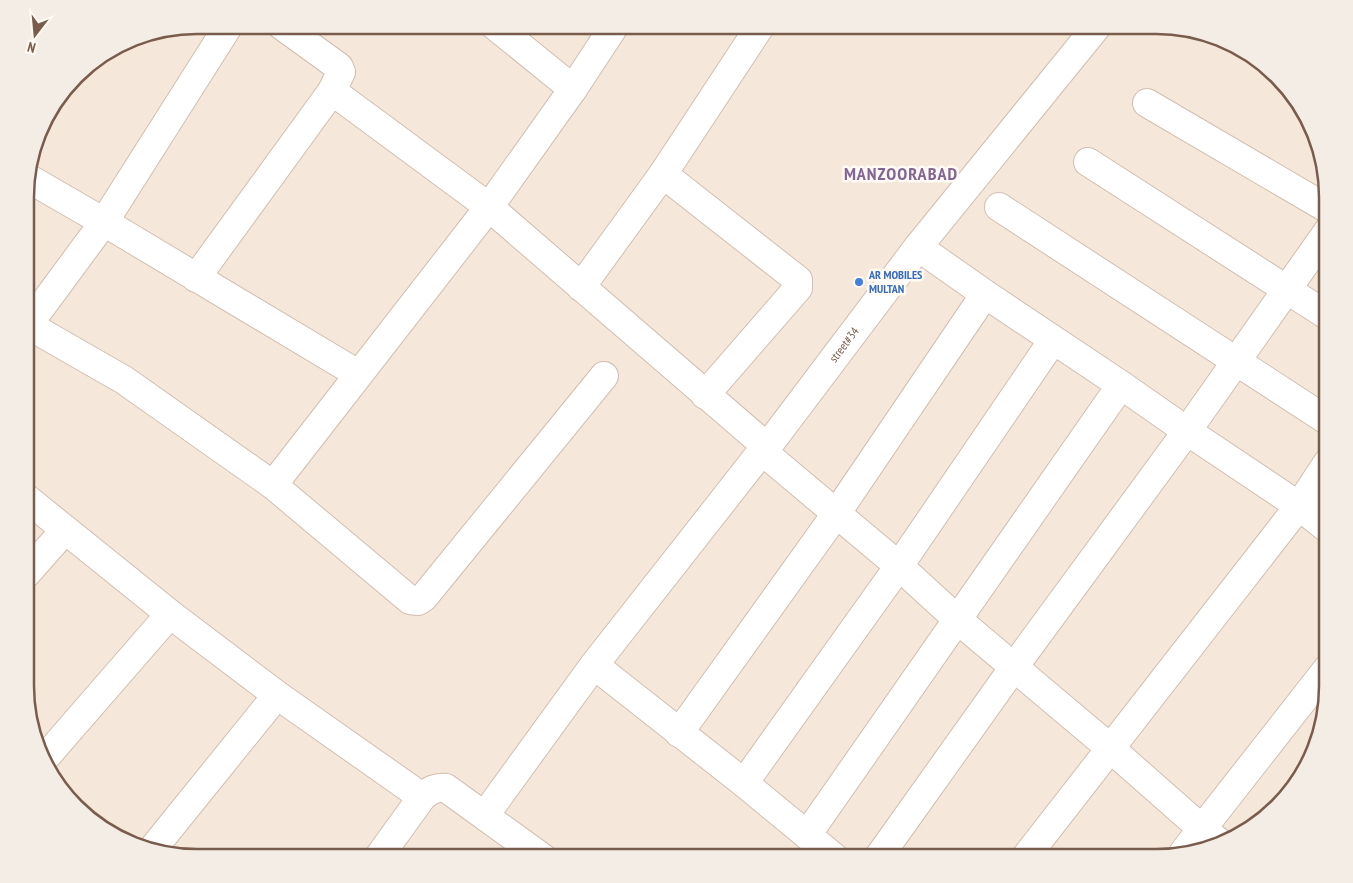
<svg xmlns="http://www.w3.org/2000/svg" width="1353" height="883" viewBox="0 0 1353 883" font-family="'PT Sans Narrow',sans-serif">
<rect width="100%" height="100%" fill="#fdf6ec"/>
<path fill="#f5e8da" d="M197,25H1156L1211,34L1252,54L1305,111L1328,186V697L1299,782L1242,835L1167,858H197L142,849L101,829L48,772L26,708V175L43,121L83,68L131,38Z"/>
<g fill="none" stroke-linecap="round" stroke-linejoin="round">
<g stroke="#d1beb0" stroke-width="30">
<g id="minor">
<path d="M229,25L104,222L28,325L124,380L273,485L410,600L418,601L424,597L604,376"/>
<path d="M281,25L339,67L341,72L332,91"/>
<path d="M573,89L615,25"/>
<path d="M1147,103L1328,209"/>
<path d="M1088,162L1328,316"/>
<path d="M663,174L761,25"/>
<path d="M26,177L104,222L358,374"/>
<path d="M999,207L1328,421"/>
<path d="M918,247L985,294L1121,385L1187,431L1299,506L1328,529"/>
<path d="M196,278L332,91L489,207L573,89L494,25"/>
<path d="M581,287L663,174L798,280V288L705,395"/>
<path d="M762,451L899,566L958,620L1110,748L1202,829L1219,842"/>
<path d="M273,485L489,207L767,447"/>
<path d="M26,498L170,614L277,695L422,797"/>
<path d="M26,574L65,530"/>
<path d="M594,665L744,783L835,858"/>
<path d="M679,733L836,514L985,294"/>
<path d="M44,759L170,614"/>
<path d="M744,783L899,566L1053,340"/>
<path id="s1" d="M485,815L594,665L762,451L767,447L918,247L1098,25"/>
<path d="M807,835L1121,385"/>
<path d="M151,851L277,695"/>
<path d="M1183,853L1328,668"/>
<path d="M378,858L422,797C430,790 436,787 446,788L543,858"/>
<path d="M878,858L1014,667L1187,431L1328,231"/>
<path d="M1025,858L1299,506L1328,462"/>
</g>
</g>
<use href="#minor" stroke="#fff" stroke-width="28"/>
</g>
<circle fill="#3f7fe0" stroke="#fffaf3" stroke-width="2" cx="859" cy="282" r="5"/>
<g text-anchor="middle" stroke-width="5" stroke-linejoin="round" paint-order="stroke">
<g font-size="12" font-weight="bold" fill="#366cbe" stroke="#fffaf3" text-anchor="start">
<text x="869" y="279">AR MOBILES<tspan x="869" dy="14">MULTAN</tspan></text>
</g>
<g font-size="12" fill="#7a5c4d" stroke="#fffaf3">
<text dy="4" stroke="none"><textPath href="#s1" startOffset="592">street#34</textPath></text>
</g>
<g font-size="18" font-weight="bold" letter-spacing="1" fill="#846695" stroke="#fffaf3">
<text x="901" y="180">MANZOORABAD</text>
</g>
</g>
<path d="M0 0H1353V883H0ZM197 34H1156A163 163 0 0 1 1319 197V686A163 163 0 0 1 1156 849H197A163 163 0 0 1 34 686V197A163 163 0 0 1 197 34Z" fill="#f4ede6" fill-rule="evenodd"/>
<path fill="none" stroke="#7a5c4d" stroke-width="2.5" d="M197 34H1156A163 163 0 0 1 1319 197V686A163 163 0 0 1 1156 849H197A163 163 0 0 1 34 686V197A163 163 0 0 1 197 34Z"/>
<g transform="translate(35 35) rotate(196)" stroke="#fffaf3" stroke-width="4" paint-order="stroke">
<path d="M0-4L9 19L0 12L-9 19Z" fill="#7a5c4d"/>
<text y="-8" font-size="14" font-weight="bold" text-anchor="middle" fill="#7a5c4d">N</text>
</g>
</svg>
